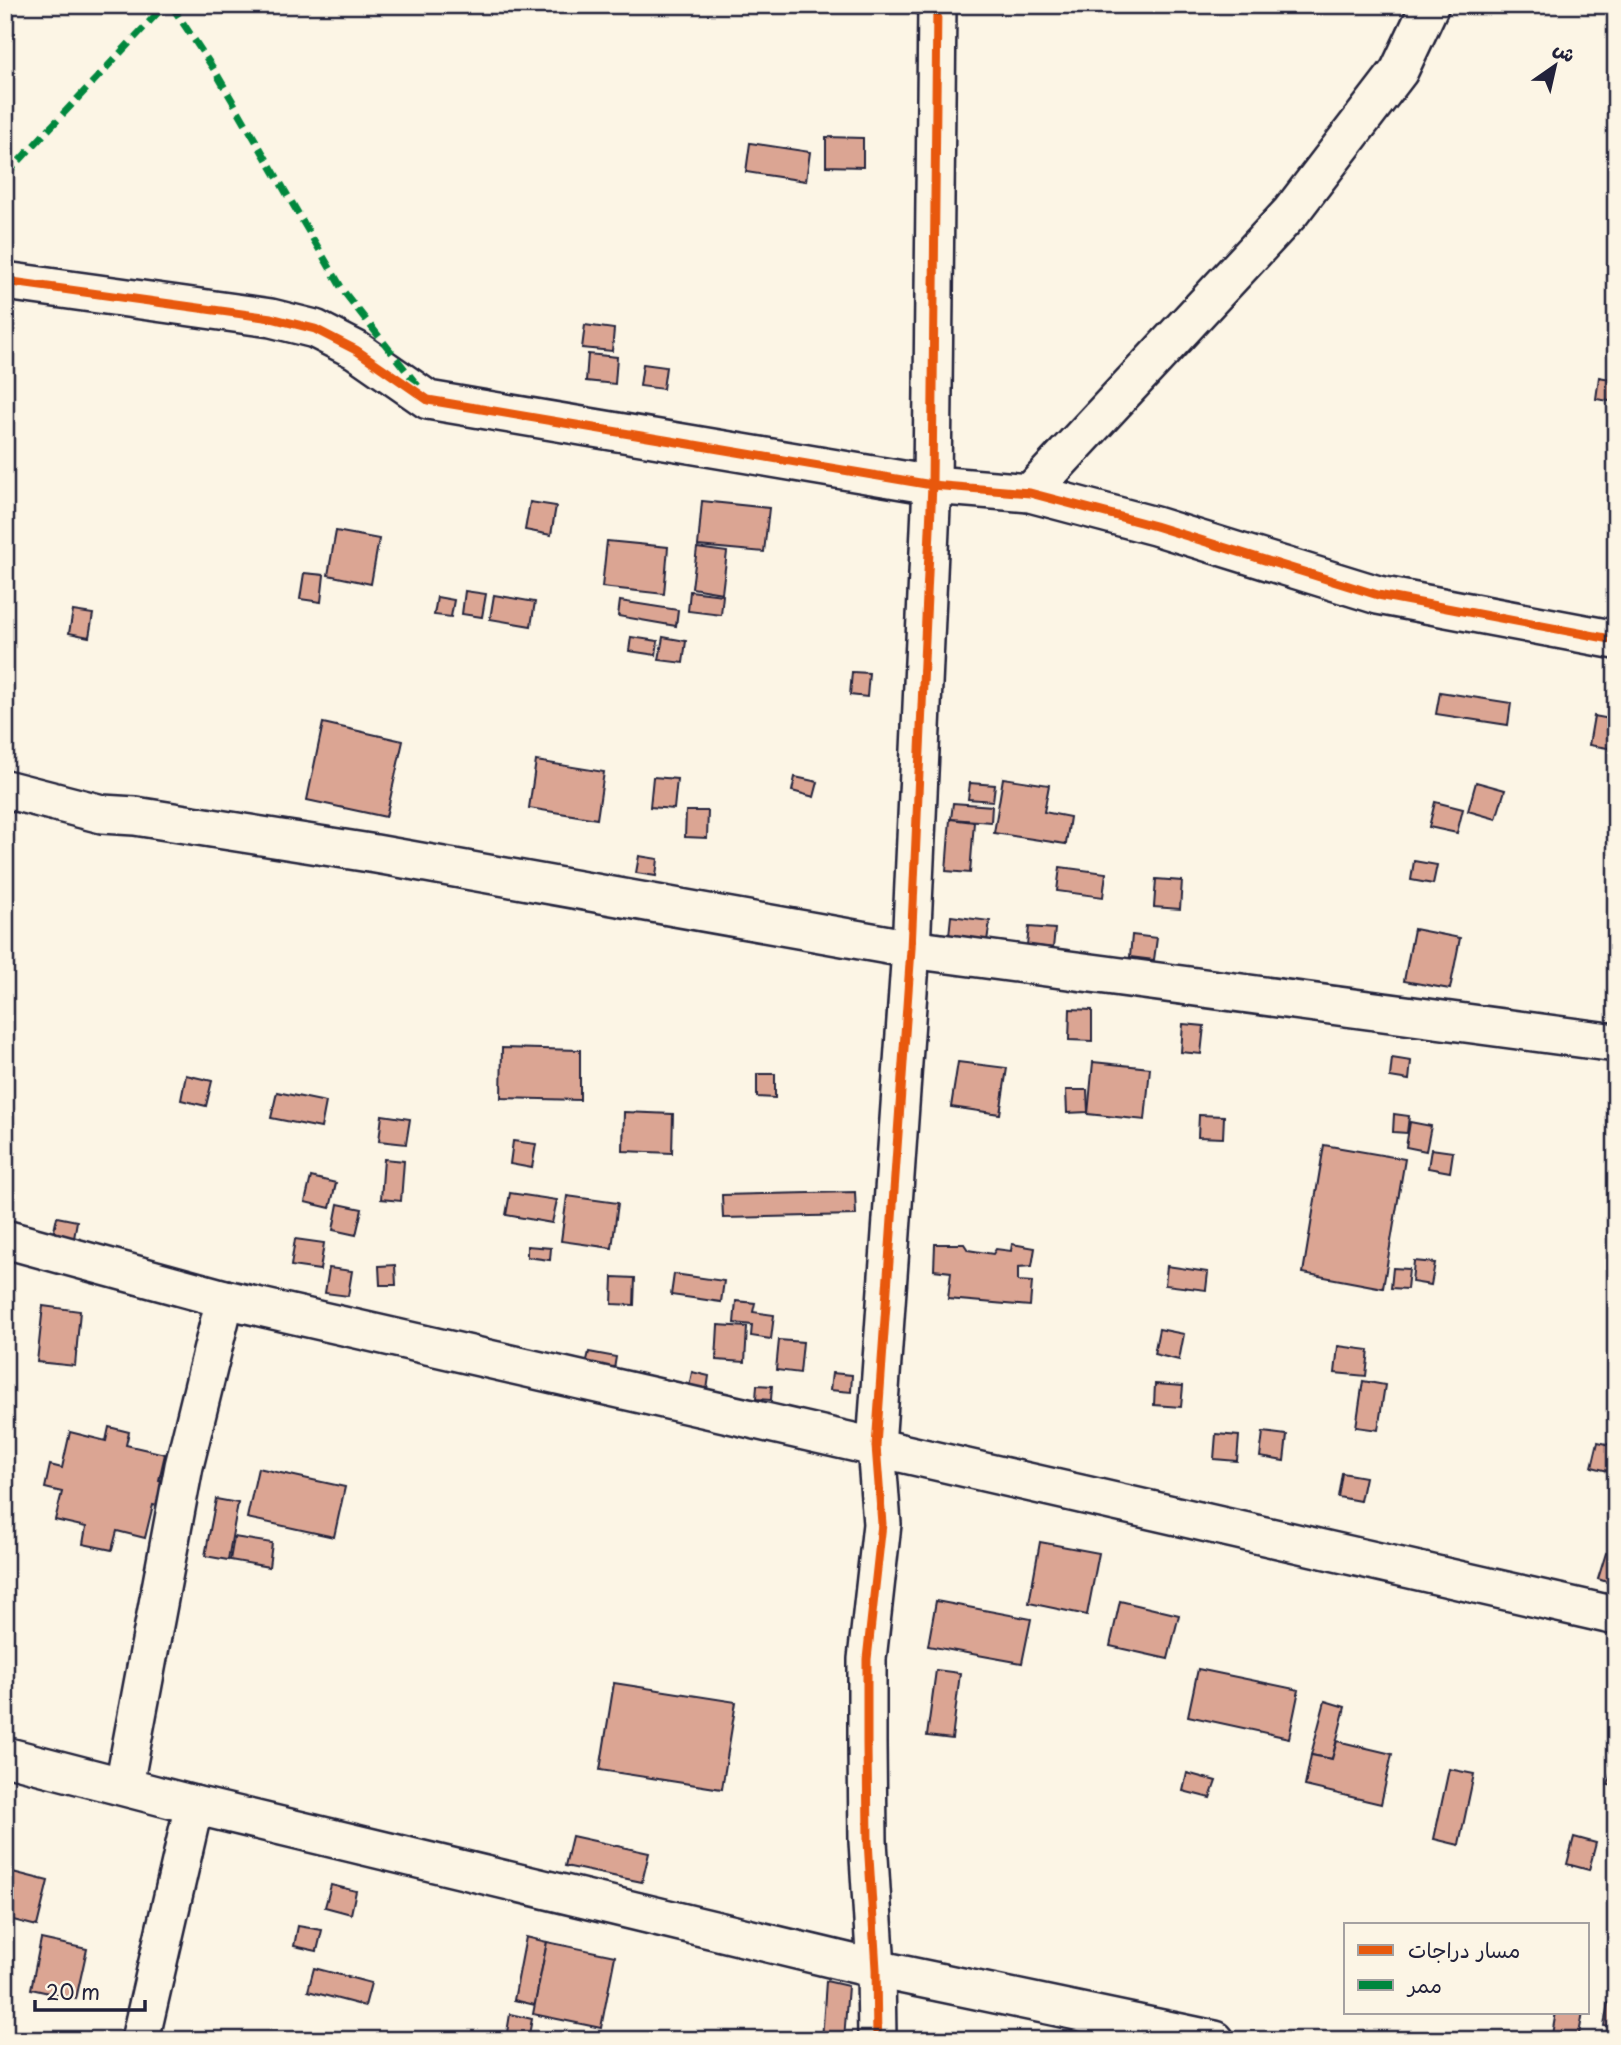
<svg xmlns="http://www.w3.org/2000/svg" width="1621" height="2045" viewBox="0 0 1621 2045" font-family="'Playpen Sans','Playpen Sans Arabic',sans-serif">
<rect width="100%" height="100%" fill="#fcf5e5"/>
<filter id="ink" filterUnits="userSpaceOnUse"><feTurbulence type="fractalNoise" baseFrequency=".0143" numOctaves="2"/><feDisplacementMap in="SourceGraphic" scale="14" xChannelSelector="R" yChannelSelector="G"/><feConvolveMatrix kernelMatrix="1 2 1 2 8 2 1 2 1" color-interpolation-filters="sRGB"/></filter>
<g filter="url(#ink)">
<g fill="#dba593" stroke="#22223b" stroke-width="2">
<path d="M826,137L863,138V167L826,166Z"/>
<path d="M750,143L810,152L806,181L746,172Z"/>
<path d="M585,325L614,329L612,351L582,348Z"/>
<path d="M588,354L617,357L615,384L586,381Z"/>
<path d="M643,364L666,367L663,389L640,386Z"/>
<path d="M1599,377L1616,380V402L1596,399Z"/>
<path d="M702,501L769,508L764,552L698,546Z"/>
<path d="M530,502L556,506L551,535L525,530Z"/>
<path d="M336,531L379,539L371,584L328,575Z"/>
<path d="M607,541L668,547L664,594L602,587Z"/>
<path d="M697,548L727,552L722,593L692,588Z"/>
<path d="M304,573L324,575L321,602L300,599Z"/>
<path d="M465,591L486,594L482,617L462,614Z"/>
<path d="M690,591L723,595L721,615L688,611Z"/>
<path d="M494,595L535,602L531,626L490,619Z"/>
<path d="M437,597L454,600L451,617L434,615Z"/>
<path d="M620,601L678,610L676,626L618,616Z"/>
<path d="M73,611L93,614L89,637L69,633Z"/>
<path d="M631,637L658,641L656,655L629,651Z"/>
<path d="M663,637L686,641L683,663L659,660Z"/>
<path d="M852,672L869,673L867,697L850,695Z"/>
<path d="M1440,692L1511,703L1508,725L1436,714Z"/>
<path d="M1594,716L1616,720L1614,749L1589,745Z"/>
<path d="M323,723L403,741L386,817L307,800Z"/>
<path d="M536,761L604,772L597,819L529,808Z"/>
<path d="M653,777L677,779L674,809L650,807Z"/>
<path d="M795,777L818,782L814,797L792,791Z"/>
<path d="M1003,778L1049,785L1044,812L1070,817L1066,844L994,833Z"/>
<path d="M1476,782L1505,790L1496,819L1468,811Z"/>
<path d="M970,783L995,785L993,801L968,799Z"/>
<path d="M1435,802L1463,809L1457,833L1429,827Z"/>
<path d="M953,803L992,806L991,822L951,819Z"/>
<path d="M686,811H708L707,838L685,837Z"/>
<path d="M950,819L974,822L970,873L946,871Z"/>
<path d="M639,856L658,859L656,876L636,873Z"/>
<path d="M1414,861L1437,865L1433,884L1411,880Z"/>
<path d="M1060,867L1106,873L1103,897L1057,891Z"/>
<path d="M1156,879L1182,881L1180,909L1154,907Z"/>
<path d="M951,916L990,921L987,941L949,936Z"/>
<path d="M1029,927L1055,929L1053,948L1027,945Z"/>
<path d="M1414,929L1460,938L1450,989L1404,981Z"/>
<path d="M1132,935L1157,938L1154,960L1130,957Z"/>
<path d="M1070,1009L1092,1010V1041L1069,1040Z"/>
<path d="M1183,1024L1204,1026L1201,1054L1181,1052Z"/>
<path d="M502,1048L580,1050V1100L501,1098Z"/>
<path d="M1392,1058L1411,1061L1409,1080L1390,1077Z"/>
<path d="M958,1062L1007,1068L1000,1114L951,1107Z"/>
<path d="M1093,1062L1150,1068L1145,1120L1088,1114Z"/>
<path d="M757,1074H775V1098L757,1097Z"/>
<path d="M186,1075L212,1081L206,1106L181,1100Z"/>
<path d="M1066,1090H1087L1088,1112L1067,1113Z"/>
<path d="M277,1092L326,1102L321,1128L271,1118Z"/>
<path d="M624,1112L673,1114L672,1153L623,1151Z"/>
<path d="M1394,1114L1409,1116L1407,1133L1393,1132Z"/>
<path d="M382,1115L410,1119L406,1144L379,1141Z"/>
<path d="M1199,1115L1224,1116L1223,1138L1198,1137Z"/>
<path d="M1410,1122L1431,1126L1426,1151L1406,1147Z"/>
<path d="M513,1141L536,1144L532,1168L510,1164Z"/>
<path d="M1324,1145L1405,1159L1383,1288L1303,1273Z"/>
<path d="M1431,1149L1453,1152L1450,1172L1428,1168Z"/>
<path d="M384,1159L404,1161L401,1201L381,1199Z"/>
<path d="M311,1177L336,1183L330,1208L305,1202Z"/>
<path d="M855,1192L856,1215L723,1218L722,1195Z"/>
<path d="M510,1193L557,1200L552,1223L506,1215Z"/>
<path d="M567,1196L618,1203L612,1248L561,1241Z"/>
<path d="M338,1204L362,1209L356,1235L333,1230Z"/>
<path d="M57,1217L77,1221L73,1244L52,1240Z"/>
<path d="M295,1239L324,1243L320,1270L291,1266Z"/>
<path d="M935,1244H964L968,1250L993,1254L996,1249L1011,1251L1012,1244L1035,1248L1032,1266L1018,1267V1281L1032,1282L1030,1306L948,1299L951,1272L934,1270Z"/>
<path d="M527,1246L551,1248L550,1260L527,1257Z"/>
<path d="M1414,1261L1435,1263L1431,1285L1412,1282Z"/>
<path d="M395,1265L396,1285H380L379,1266Z"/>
<path d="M1167,1266L1208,1272L1206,1290L1165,1285Z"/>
<path d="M329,1268L352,1271L348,1296L325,1293Z"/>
<path d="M1393,1268L1409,1269L1407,1289L1391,1288Z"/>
<path d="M674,1274L724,1281L721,1302L671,1295Z"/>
<path d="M613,1277L635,1278L634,1305L612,1304Z"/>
<path d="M736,1301L755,1303L753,1312L774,1315L771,1339L751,1336L752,1325L734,1323Z"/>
<path d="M43,1306L80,1311L75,1366L37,1362Z"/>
<path d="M718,1325L747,1327L745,1362L716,1360Z"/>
<path d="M1159,1329L1184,1334L1179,1360L1154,1354Z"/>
<path d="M779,1340L803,1342L800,1373L776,1370Z"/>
<path d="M1338,1346L1369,1350L1366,1376L1335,1373Z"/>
<path d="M589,1352L616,1357L614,1369L586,1364Z"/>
<path d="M692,1372L709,1376L707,1390L689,1387Z"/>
<path d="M832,1373L852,1375L851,1392L830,1390Z"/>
<path d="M1363,1381L1385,1385L1378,1430L1356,1427Z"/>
<path d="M1155,1384L1183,1386L1181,1407L1154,1405Z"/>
<path d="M757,1385L772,1386L771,1400L756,1399Z"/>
<path d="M109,1427L129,1432L126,1445L165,1454L159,1480L175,1484L169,1509L153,1505L145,1538L117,1531L112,1550L83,1544L86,1527L55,1520L62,1492L45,1488L50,1465L62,1468L70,1432L106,1441Z"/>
<path d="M1263,1432L1287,1435L1284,1461L1260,1457Z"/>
<path d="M1216,1434L1239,1436L1237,1461L1214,1459Z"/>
<path d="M1598,1442L1616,1446V1473L1592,1467Z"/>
<path d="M258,1468L345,1487L334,1537L247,1518Z"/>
<path d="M1342,1473L1365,1477L1360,1501L1338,1497Z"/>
<path d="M216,1499L238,1503L228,1560L205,1556Z"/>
<path d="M234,1537L272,1543L269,1567L230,1560Z"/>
<path d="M1040,1542L1099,1553L1087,1615L1029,1603Z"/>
<path d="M1606,1553L1616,1556V1585L1598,1579Z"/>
<path d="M936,1601L1031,1619L1022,1663L928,1646Z"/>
<path d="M1120,1601L1179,1615L1168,1659L1110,1646Z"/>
<path d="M1198,1669L1299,1690L1289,1738L1188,1716Z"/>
<path d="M936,1670L960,1673L952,1739L927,1736Z"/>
<path d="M614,1683L736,1702L722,1789L600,1770Z"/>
<path d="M1325,1701L1345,1707L1332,1759L1311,1755Z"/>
<path d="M1337,1741L1392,1754L1381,1804L1305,1786L1311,1755L1332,1759Z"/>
<path d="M1614,1759L1616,1760V1786L1608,1785Z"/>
<path d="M1449,1769L1474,1774L1459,1845L1434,1839Z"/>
<path d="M1187,1773L1216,1781L1210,1798L1183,1791Z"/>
<path d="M572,1836L649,1853L642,1882L565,1866Z"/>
<path d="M1574,1837L1596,1843L1589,1870L1567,1864Z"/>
<path d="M5,1870L48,1881L37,1926L5,1918Z"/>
<path d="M331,1885L356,1891L351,1914L325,1907Z"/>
<path d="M298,1926L322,1930L317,1951L294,1946Z"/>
<path d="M526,1937L547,1942L535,2005L514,2000Z"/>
<path d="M41,1939L87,1949L76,1999L31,1989Z"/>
<path d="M547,1942L615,1956L601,2028L533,2014Z"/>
<path d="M314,1968L371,1983L365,2006L308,1991Z"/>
<path d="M826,1981L848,1986L844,2040H822Z"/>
<path d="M1608,2002L1616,2003V2028L1604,2026Z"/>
<path d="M1556,2012H1583L1578,2040H1551Z"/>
<path d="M510,2014L532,2019L528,2040L506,2039Z"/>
</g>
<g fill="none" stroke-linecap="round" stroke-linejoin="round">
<g stroke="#22223b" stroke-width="42">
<g id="minor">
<path d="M5,281L271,318L315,329L356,350L428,400L932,485L1030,493L1155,526L1378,595L1616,640"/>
<path d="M1030,493L1291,212L1399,71L1430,5"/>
<path d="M5,789L102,814L135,816L376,854L911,949L1616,1043"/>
<path d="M5,1239L225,1299L1616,1616"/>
<path d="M5,1756L194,1805L876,1969L1215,2040"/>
<path d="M124,1785L184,1466L225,1299"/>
<path d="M140,2040L194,1805"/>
<path d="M877,2040L876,1969L868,1841L867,1744V1659L882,1524L876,1446L911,949L932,485L937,5"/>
</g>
</g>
<use href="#minor" stroke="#fcf5e5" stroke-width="37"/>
<g stroke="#00873e" stroke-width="7" stroke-dasharray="14 7" stroke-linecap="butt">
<path d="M171,5L215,71L344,292L418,386"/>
<path d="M5,176L165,5"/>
</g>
<g stroke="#fcf5e5" stroke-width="13">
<g id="cycleway">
<path d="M5,281L271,318L315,329L356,350L428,400L932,485L1030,493L1155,526L1378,595L1616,640"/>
<path d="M877,2040L876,1969L868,1841L867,1744V1659L882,1524L876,1446L911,949L932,485L937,5"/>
</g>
</g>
<use href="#cycleway" stroke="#e8590c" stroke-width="9"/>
</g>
</g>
<rect width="1621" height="2045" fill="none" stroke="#fcf5e5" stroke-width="28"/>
<rect x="14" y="14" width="1593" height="2017" fill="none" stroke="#22223b" stroke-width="2.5" filter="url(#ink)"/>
<rect x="1344" y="1923" width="245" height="91" fill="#fcf5e5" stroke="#a5a1a1" stroke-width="2"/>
<rect x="1358" y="1945" width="35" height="10" fill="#e8590c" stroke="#a5a1a1" stroke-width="2"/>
<text x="1408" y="1958" font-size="21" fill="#22223b">مسار دراجات</text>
<rect x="1358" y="1980" width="35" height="10" fill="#00873e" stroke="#a5a1a1" stroke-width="2"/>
<text x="1408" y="1993" font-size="21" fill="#22223b">ممر</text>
<g transform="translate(1555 66) rotate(34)" stroke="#fcf5e5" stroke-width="5" paint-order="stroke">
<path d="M0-5L12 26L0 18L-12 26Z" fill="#22223b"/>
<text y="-10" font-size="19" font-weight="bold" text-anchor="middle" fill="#22223b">ش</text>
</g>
<path d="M35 2000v10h110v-10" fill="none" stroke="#22223b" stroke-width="3.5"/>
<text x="46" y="2000" font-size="21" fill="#22223b" stroke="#fcf5e5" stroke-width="5" paint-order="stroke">20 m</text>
</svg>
